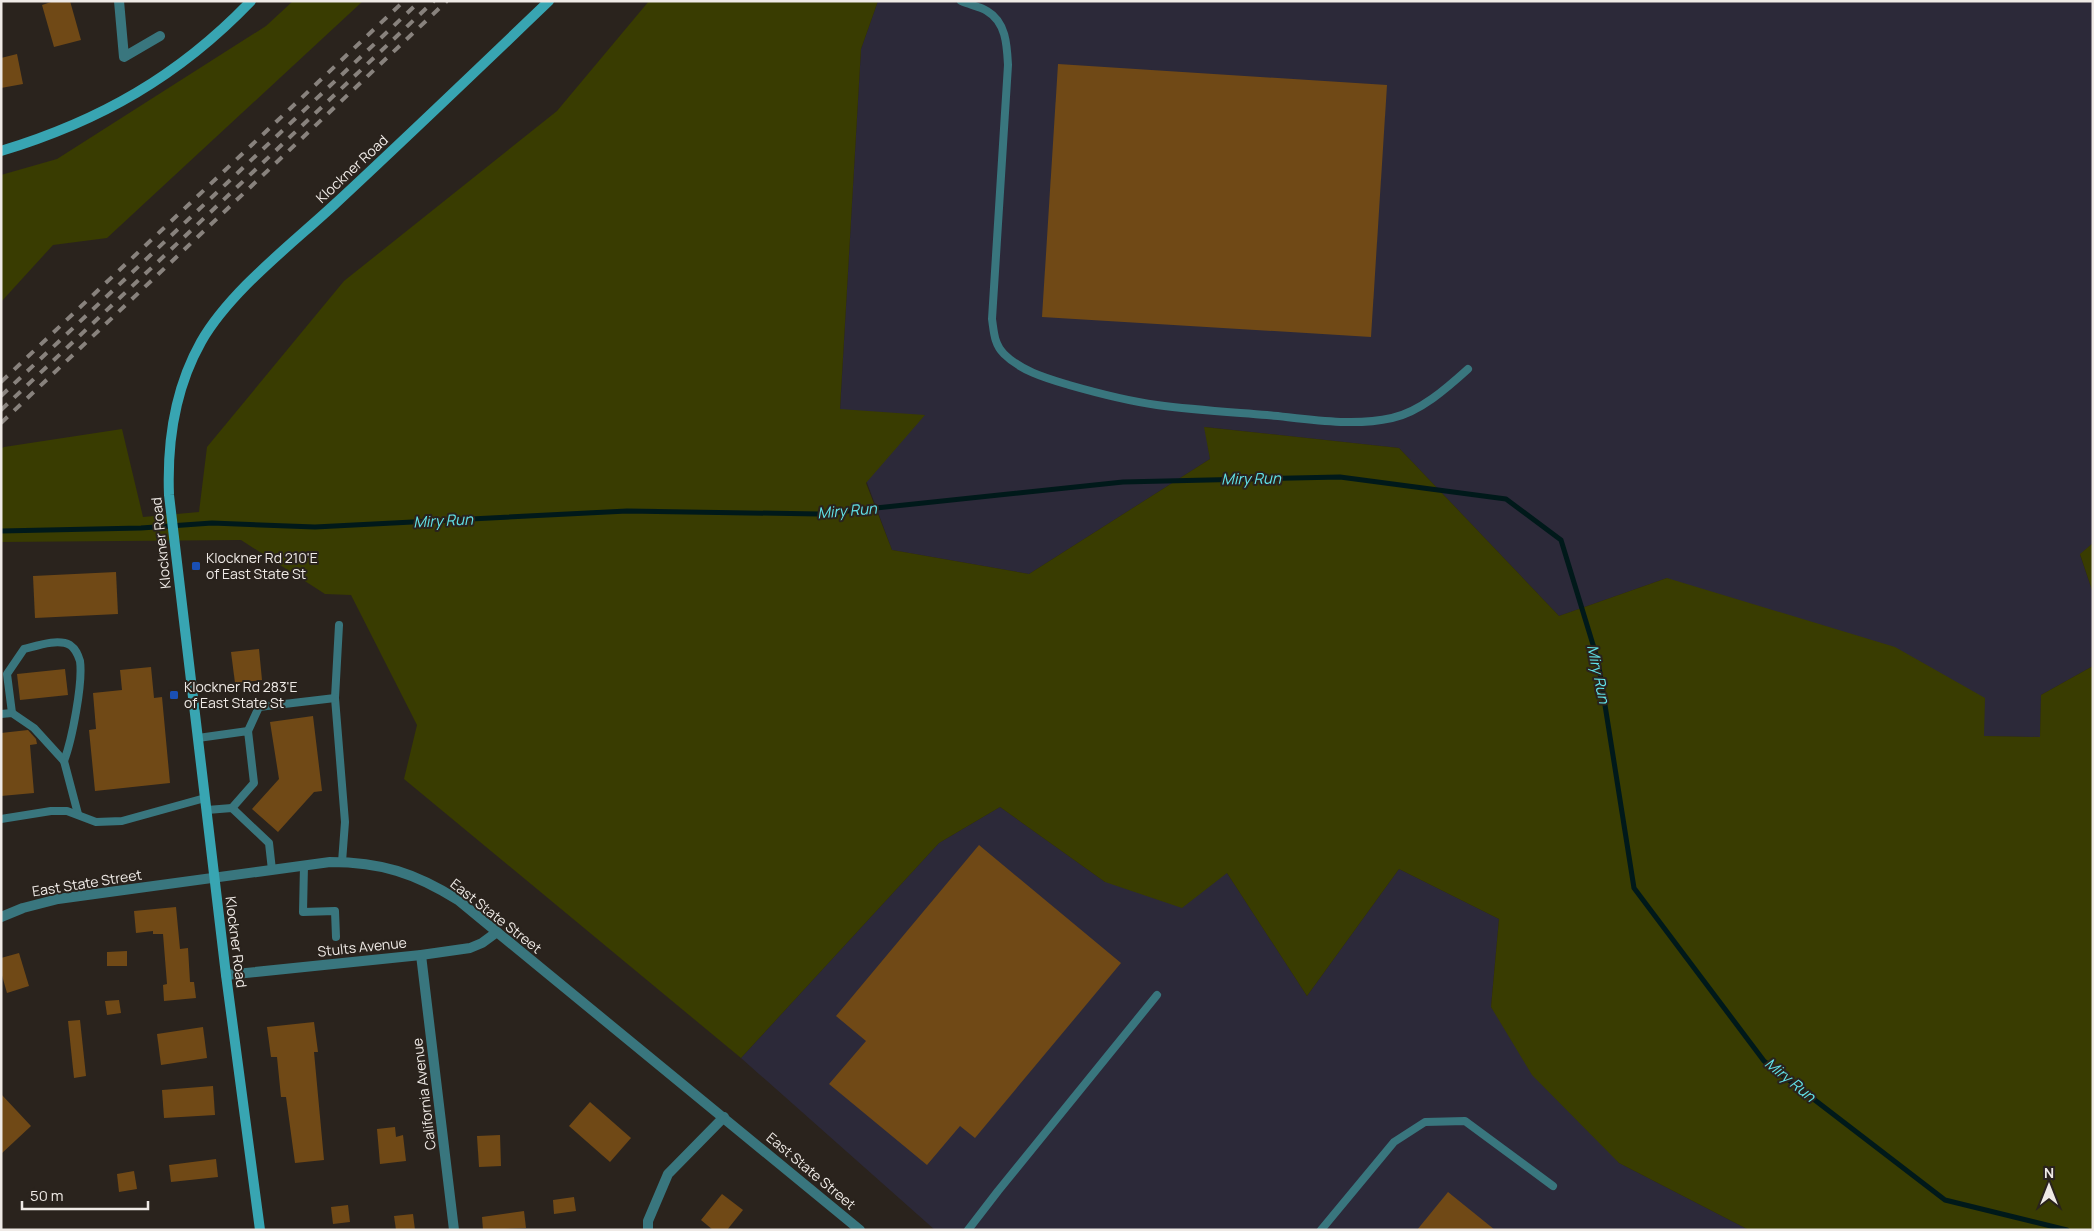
<svg xmlns="http://www.w3.org/2000/svg" width="2094" height="1231" viewBox="0 0 2094 1231" font-family="Manrope,sans-serif">
<rect width="100%" height="100%" fill="#2a231d"/>
<g fill="#2c2939">
<path d="M878,1H2093V543L2080,555L2093,593V666L2041,695L2040,737L1984,736L1667,578L1559,616L1399,448L1205,427L1210,459L1029,574L892,550L840,410L861,49Z"/>
<path d="M1000,807L1105,882L1227,873L1307,996L1399,869L1499,919L1491,1007L1619,1163L1749,1230H935L741,1058L939,843Z"/>
</g>
<g fill="#393c01">
<path d="M293,1H363L107,238L53,245L1,302V175L57,159L266,26Z"/>
<path d="M649,1H878L861,49L840,409L925,415L866,483L892,550L1029,574L1210,459L1204,427L1399,448L1559,616L1667,578L1895,647L1985,698L1984,736L2040,737L2041,695L2093,666V1230H1749L1619,1163L1532,1075L1491,1007L1499,919L1399,869L1307,996L1227,873L1182,908L1105,882L1000,807L939,843L741,1058L404,779L417,725L351,595L325,594L241,540L1,542V449L4,447L122,429L143,517L199,512L207,447L344,281L557,111Z"/>
<path d="M2093,543V593L2080,554Z"/>
</g>
<g fill="none" stroke-linecap="round" stroke-linejoin="round">
<path stroke="#00191a" stroke-width="5" d="M1,531L141,528L212,523L315,527L627,511L819,514L1123,482L1340,477L1506,499L1561,540L1598,661L1634,888L1764,1061L1945,1200L2067,1230"/>
</g>
<g fill="#704916">
<path d="M54,1H70L81,40L54,47L42,5Z"/>
<path d="M17,54L23,84L1,88V58Z"/>
<path d="M1058,64L1387,85L1371,337L1042,317Z"/>
<path d="M116,572L118,614L35,618L33,576Z"/>
<path d="M259,649L262,680L235,683L231,652Z"/>
<path d="M151,667L154,698L162,697L170,783L95,791L89,730L96,729L93,693L122,690L120,670Z"/>
<path d="M65,669L68,695L20,700L17,674Z"/>
<path d="M313,716L322,791L314,792L278,832L252,809L279,779L270,722Z"/>
<path d="M28,730L36,739L37,744L30,745L34,793L1,796V733Z"/>
<path d="M979,845L1121,963L975,1138L960,1126L927,1165L829,1084L866,1041L836,1016Z"/>
<path d="M176,907L180,949L188,948L190,982H194L196,998L164,1001L163,985L167,984L163,934H153V931L136,933L134,911Z"/>
<path d="M127,951V966H107V952Z"/>
<path d="M19,953L29,986L7,993L1,972V958Z"/>
<path d="M119,1000L121,1013L107,1015L105,1001Z"/>
<path d="M80,1020L86,1076L74,1078L68,1021Z"/>
<path d="M314,1022L318,1052H314L324,1160L295,1163L286,1097H281L277,1057H271L267,1027Z"/>
<path d="M203,1027L207,1058L161,1065L157,1034Z"/>
<path d="M213,1086L215,1115L164,1118L162,1090Z"/>
<path d="M1,1094L31,1126L1,1154Z"/>
<path d="M590,1102L631,1138L610,1162L569,1126Z"/>
<path d="M395,1127L396,1137L403,1135L406,1161L380,1164L377,1129Z"/>
<path d="M500,1135L501,1166L479,1167L477,1136Z"/>
<path d="M216,1159L218,1177L171,1182L169,1165Z"/>
<path d="M134,1171L137,1189L119,1192L117,1174Z"/>
<path d="M1448,1192L1495,1230H1417Z"/>
<path d="M722,1194L743,1210L727,1230H713L701,1220Z"/>
<path d="M574,1197L576,1211L554,1214L553,1200Z"/>
<path d="M348,1205L350,1222L333,1224L331,1207Z"/>
<path d="M524,1211L526,1228L483,1230L482,1217Z"/>
<path d="M413,1214L415,1230H396L394,1216Z"/>
</g>
<g fill="none" stroke-linecap="round" stroke-linejoin="round">
<g stroke="#39767e" stroke-width="8">
<path d="M961,1C969,5 980,6 987,11C1006,22 1007,45 1008,65L992,319C994,332 994,344 1004,354C1021,371 1046,378 1069,385C1097,393 1128,401 1157,405C1194,410 1230,412 1267,415C1307,419 1352,427 1392,418C1420,412 1447,388 1468,369"/>
<path d="M339,625L335,698L345,822L342,862"/>
<path d="M12,713L7,674L24,649C36,646 58,638 70,645C76,649 78,655 80,661C83,683 72,740 64,761"/>
<path d="M1,714L12,713L34,728L64,761L78,814"/>
<path d="M248,731L259,707L335,698"/>
<path d="M198,738L248,731L254,783L232,808"/>
<path d="M207,810L232,808L269,843L272,870"/>
<path d="M1,819L51,811H67L96,822L122,821L205,798"/>
<path d="M304,865L303,912L335,911L336,937"/>
<path d="M968,1230L998,1191L1157,995"/>
<path d="M1321,1230L1394,1142L1425,1122L1465,1121L1553,1186"/>
</g>
<g stroke="#39767e" stroke-width="10">
<path d="M119,1L124,57L160,36"/>
<path d="M421,955L454,1230"/>
<path d="M226,975L421,955L470,948L482,943L497,932"/>
<path d="M648,1230V1221L668,1174L724,1117"/>
</g>
<path stroke="#39767e" stroke-width="10" d="M1,917L23,908L58,899L330,862C381,862 415,873 458,900L860,1230"/>
<g stroke="#38a5b2" stroke-width="10">
<path d="M1,151C100,121 179,76 251,1"/>
<path d="M260,1230L226,975L169,495C167,442 174,390 201,342C230,291 292,244 335,204C407,137 478,69 549,1"/>
</g>
<g stroke="#88827d" stroke-width="4" stroke-dasharray="9 9" stroke-linecap="butt">
<path d="M1,382L404,1"/>
<path d="M1,396L420,1"/>
<path d="M1,410L434,1"/>
<path d="M1,423L447,1"/>
</g>
</g>
<g fill="#1a4fb4" stroke="#2a231d" stroke-width="2">
<rect x="191" y="561" width="10" height="10" rx="2.5"/>
<rect x="169" y="690" width="10" height="10" rx="2.5"/>
</g>
<g text-anchor="middle" stroke-width="4" stroke-linejoin="round" paint-order="stroke">
<g font-size="14" fill="#efeae6" stroke="#2a231d">
<text transform="translate(352 169) rotate(-43)" y="5">Klockner Road</text>
<text transform="translate(161 543) rotate(-96)" y="5">Klockner Road</text>
<text transform="translate(87 883) rotate(-9)" y="5">East State Street</text>
<text transform="translate(496 916) rotate(38)" y="5">East State Street</text>
<text transform="translate(236 942) rotate(83)" y="5">Klockner Road</text>
<text transform="translate(362 947) rotate(-6)" y="5">Stults Avenue</text>
<text transform="translate(424 1094) rotate(-97)" y="5">California Avenue</text>
<text transform="translate(811 1171) rotate(40)" y="5">East State Street</text>
</g>
<g font-size="14" fill="#efeae6" stroke="#2a231d" text-anchor="start">
<text x="206" y="563">Klockner Rd 210'E<tspan x="206" dy="16">of East State St</tspan></text>
<text x="184" y="692">Klockner Rd 283'E<tspan x="184" dy="16">of East State St</tspan></text>
</g>
<g font-size="15" font-style="italic" fill="#61e3e9" stroke="#2a231d">
<text transform="translate(1251 479) rotate(-1)" y="5">Miry Run</text>
<text transform="translate(847 511) rotate(-5)" y="5">Miry Run</text>
<text transform="translate(443 521) rotate(-3)" y="5">Miry Run</text>
<text transform="translate(1598 674) rotate(78)" y="5">Miry Run</text>
<text transform="translate(1790 1080) rotate(39)" y="5">Miry Run</text>
</g>
</g>
<rect width="2094" height="1231" fill="none" stroke="#efeae6" stroke-width="5"/>
<g transform="translate(2049 1186)" stroke="#2a231d" stroke-width="4" paint-order="stroke">
<path d="M0-4L9 19L0 12L-9 19Z" fill="#efeae6"/>
<text y="-8" font-size="14" font-weight="bold" text-anchor="middle" fill="#efeae6">N</text>
</g>
<path d="M22 1201v8h126v-8" fill="none" stroke="#efeae6" stroke-width="2.5"/>
<text x="30" y="1201" font-size="15" fill="#efeae6" stroke="#2a231d" stroke-width="4" paint-order="stroke">50 m</text>
</svg>
